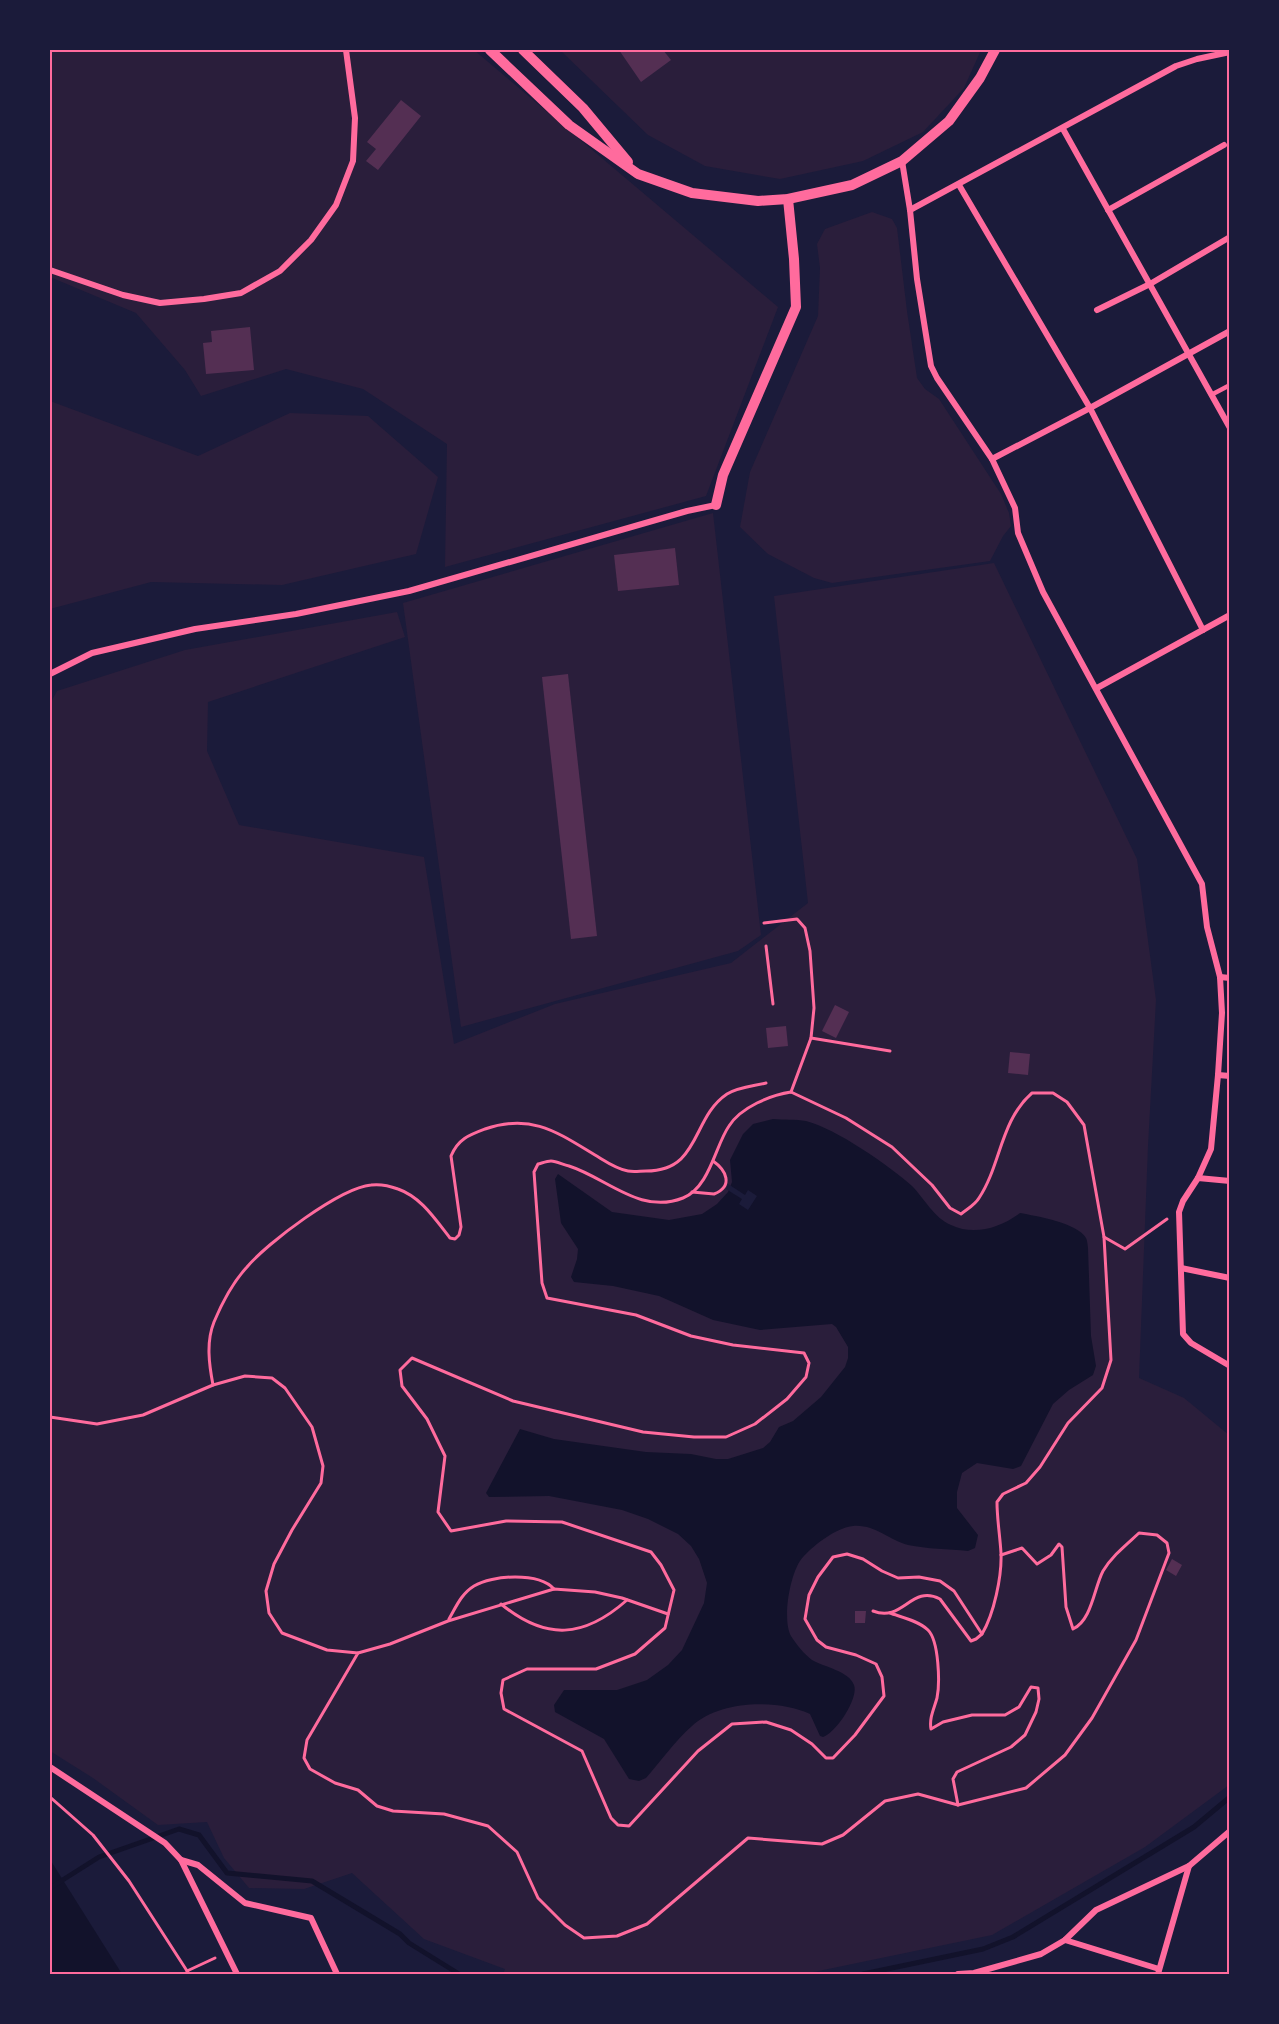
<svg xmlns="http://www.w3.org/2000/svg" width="1279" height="2024" viewBox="0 0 1279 2024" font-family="'DejaVu Sans',sans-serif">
<rect width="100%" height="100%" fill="#1b1b3a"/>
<g fill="#2a1e3b">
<path d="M50,50H474L778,307L706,496L445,567L447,444L363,389L286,369L201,396L185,370L136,313L50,277Z"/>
<path d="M560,50H981L964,88L923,132L863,161L780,179L705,166L648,135Z"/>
<path d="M872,212L892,219L897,228L907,311L917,378L925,389L939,399L1001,494L1009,513L1011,526L1003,536L990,561L832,583L814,578L768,554L740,527L750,472L818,316L820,268L817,244L825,229Z"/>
<path d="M50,401L198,456L290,413L368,416L438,477L416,554L282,585L151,582L50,609Z"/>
<path d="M713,513L761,935L738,951L461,1027L403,603Z"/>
<path d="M994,563L1137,859L1156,1000L1148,1146L1139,1378L1184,1398L1229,1435V1785L1145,1847L992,1935L804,1974H503L505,1969L424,1939L352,1873L304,1889L249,1888L224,1858L207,1822L158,1825L93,1778L50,1751V704L57,691L185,650L397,612L405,637L208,702L207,751L239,825L424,857L454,1044L555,1004L731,963L808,903L774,596Z"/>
</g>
<g fill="#12122b">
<path d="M773,1119C784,1120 796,1119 806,1121C835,1128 890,1166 912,1186C924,1198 934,1218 951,1225C974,1236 1000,1228 1020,1213C1036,1216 1078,1223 1086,1238C1087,1239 1088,1247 1088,1248L1091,1336L1096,1366L1093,1375L1069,1390L1053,1404L1021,1466L1013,1469L977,1463L962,1473L957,1492V1508L978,1535L975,1548L968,1551C948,1549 927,1549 908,1545C889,1540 874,1524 853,1526C837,1527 810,1547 800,1561C790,1576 782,1619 791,1636C796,1644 804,1654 812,1660C824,1667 849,1671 854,1685C859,1698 836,1733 823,1737L820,1736L810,1714C777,1699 720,1700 692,1726C675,1741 661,1761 646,1778L639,1781L629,1779L604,1739L555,1712L554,1705L564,1690H617L647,1680L668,1665L682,1650L704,1603L707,1583L699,1559L691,1546L678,1534L648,1519L622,1510L549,1496L489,1497L486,1493L520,1429L554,1439L646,1452L691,1454L716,1459H728L763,1448L770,1442L779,1427L793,1421L821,1397L845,1367L848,1358V1347L836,1327L832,1324L760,1330L713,1320L659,1296L613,1286L574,1282L571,1277L577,1259L578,1249L561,1223L555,1179L558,1174L612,1212L669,1220L702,1214L717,1204L728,1192L732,1182L730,1160L743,1134L753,1124Z"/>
<path d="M50,1860L51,1861L122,1974H50Z"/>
</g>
<path fill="#1b1b3a" d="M728,1184L745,1195L748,1190L757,1196L748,1210L739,1204L742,1199L726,1189Z"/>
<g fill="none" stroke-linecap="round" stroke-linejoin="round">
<g stroke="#12122b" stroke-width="5">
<path d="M50,1888L99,1857L179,1829L199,1835L227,1873L312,1881L400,1934L409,1943L459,1974"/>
<path d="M863,1974L983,1949L1013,1937L1194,1827L1230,1797"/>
</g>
</g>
<g fill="#542f53">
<path d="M619,50H663L671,60L641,82Z"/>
<path d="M401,100L421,116L378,170L366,161L376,149L367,142Z"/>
<path d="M250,327L254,370L206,374L203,343L212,342L211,331Z"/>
<path d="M675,548L679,585L618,591L614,555Z"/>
<path d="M568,674L597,936L571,939L542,677Z"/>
<path d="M835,1005L849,1012L836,1038L822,1031Z"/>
<path d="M786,1026L788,1046L768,1048L766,1028Z"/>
<path d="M1010,1052L1030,1054L1028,1075L1008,1073Z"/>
<path d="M1172,1559L1182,1565L1176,1576L1166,1570Z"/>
<path d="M855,1611H866L865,1623H855Z"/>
</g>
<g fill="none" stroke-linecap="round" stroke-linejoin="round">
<g stroke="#ff6b9d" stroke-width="3">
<path d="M764,923L797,919L805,928L810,951L814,1008L811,1038L791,1092"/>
<path d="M766,946L773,1004"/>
<path d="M811,1038L890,1051"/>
<path d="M791,1092L846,1118L892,1147L932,1185L950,1208L961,1214C967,1209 975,1205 979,1198C1001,1165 1000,1121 1032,1093H1053L1067,1102L1084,1125L1104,1237L1111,1360L1102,1388L1068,1423L1040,1467L1026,1483L1003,1494L997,1502C997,1519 1000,1536 1001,1553C1002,1576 994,1614 982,1634L954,1591L940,1581L919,1577L898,1578L882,1571L863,1559L847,1554L833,1557L818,1577L809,1595L805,1619L817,1640L826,1647L856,1655L876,1664L882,1677L884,1696L855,1735L833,1758H826L812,1744L791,1730L766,1722L732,1724L698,1751L629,1826L618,1825L611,1818L582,1751L504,1709L501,1693L503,1680L527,1669H596L635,1654L665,1628L674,1590L661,1565L651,1552L562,1522L506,1521L451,1531L438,1512L445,1456L427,1419L402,1386L400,1370L412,1358L513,1401L643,1432L694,1437H726L755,1424L787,1399L806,1377L809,1363L804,1353L733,1345L691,1336L636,1315L547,1298L542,1283L534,1172L538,1164C542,1163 547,1161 551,1161C557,1161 563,1165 569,1166C607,1178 640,1215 683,1198C710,1187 715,1146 729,1126C741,1107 771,1095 791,1092Z"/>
<path d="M692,1192L714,1194C734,1186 726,1170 713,1161"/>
<path d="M1104,1237L1125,1249L1167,1219"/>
<path d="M213,1385C209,1364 206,1342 214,1322C222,1303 233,1282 247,1267C267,1243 340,1188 371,1185C379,1184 390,1186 398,1189C421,1197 435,1219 450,1238L455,1239L459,1235L461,1227L451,1156C458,1139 469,1135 485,1129C531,1113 557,1132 595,1155C605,1161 616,1169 628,1171C634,1172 640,1171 646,1171C701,1171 691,1118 727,1094C738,1087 754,1086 766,1083"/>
<path d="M50,1417L97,1424L143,1415L213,1385L245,1376L272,1378L285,1388L312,1427L323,1466L321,1483L292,1530L274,1564L266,1591L269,1613L282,1633L327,1650L358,1653L307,1740L304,1758L310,1769L335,1783L358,1790L377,1806L393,1811L444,1814L488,1826L517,1852L538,1898L565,1925L584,1938L617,1936L647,1924L748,1838L822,1844L843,1835L885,1801L918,1794L958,1805L1026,1788L1065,1755L1092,1718L1136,1640L1169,1553L1167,1543L1157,1535L1139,1533C1126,1545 1112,1556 1103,1571C1094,1588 1092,1620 1073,1629L1066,1607L1062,1547L1059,1544L1051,1555L1037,1564L1022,1548L1001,1555"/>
<path d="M501,1604C546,1641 584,1638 627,1600"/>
<path d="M873,1611C903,1623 911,1584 940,1599L971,1641L976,1639L982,1634"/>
<path d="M890,1613C901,1617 919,1621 928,1630C939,1641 940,1683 937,1698C934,1709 929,1718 931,1729L943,1722L972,1715H1005L1019,1707L1031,1687L1038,1688L1039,1699L1036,1712L1025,1735L1011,1747L957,1772L953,1779L958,1805"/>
<path d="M449,1619C456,1607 461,1594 474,1586C492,1575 539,1572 554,1589"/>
<path d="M358,1653L390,1644L448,1621L554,1589L595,1592L622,1598L668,1614"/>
<path d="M50,1797L93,1835L129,1881L189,1974"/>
<path d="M187,1971L215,1958"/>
</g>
<path stroke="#ff6b9d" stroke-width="4.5" d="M1211,395L1230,385"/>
<g stroke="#ff6b9d" stroke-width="6">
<path d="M1063,129L1230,428"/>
<path d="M902,161L910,210L917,279L931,366L937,378L992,459L1015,508L1018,533L1043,592L1202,884L1207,927L1220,977L1222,1013L1218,1075L1211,1149L1198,1178L1183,1201L1179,1212L1183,1334L1191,1343L1230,1366"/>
<path d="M959,185L1090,408L1203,630"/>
<path d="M910,210L1176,66L1197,59L1230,52"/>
<path d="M1108,210L1224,145"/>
<path d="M50,270L123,295L160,303L204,299L241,293L280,271L311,240L336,205L353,161L355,118L346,50"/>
<path d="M1097,310L1150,284L1230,237"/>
<path d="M992,459L1090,408L1230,331"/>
<path d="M50,674L92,653L195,629L296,614L409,591L687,511L716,505"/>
<path d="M1097,688L1230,615"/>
<path d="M1220,977L1230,978"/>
<path d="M1218,1075L1230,1076"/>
<path d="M1198,1178L1230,1181"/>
<path d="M1181,1268L1230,1278"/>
<path d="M50,1767L165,1843L181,1860L198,1865L245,1903L311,1918L337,1974"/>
<path d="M181,1860L237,1974"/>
<path d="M1065,1940L1159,1969"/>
<path d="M958,1974L974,1973L1041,1954L1065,1940L1096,1910L1189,1866L1230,1831"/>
<path d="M1158,1974L1189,1866"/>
</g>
<g stroke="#ff6b9d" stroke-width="10">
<path d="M490,50L569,125L638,174L692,193L758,201L788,199L852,185L902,161L949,121L980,78L995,50"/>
<path d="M523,50L583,108L628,162"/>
<path d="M716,505L723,475L796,307L794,259L788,199"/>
</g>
</g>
<rect width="1279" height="2024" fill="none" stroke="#1b1b3a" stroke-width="102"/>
<rect x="51" y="51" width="1177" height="1922" fill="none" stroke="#ff6b9d" stroke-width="2"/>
</svg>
